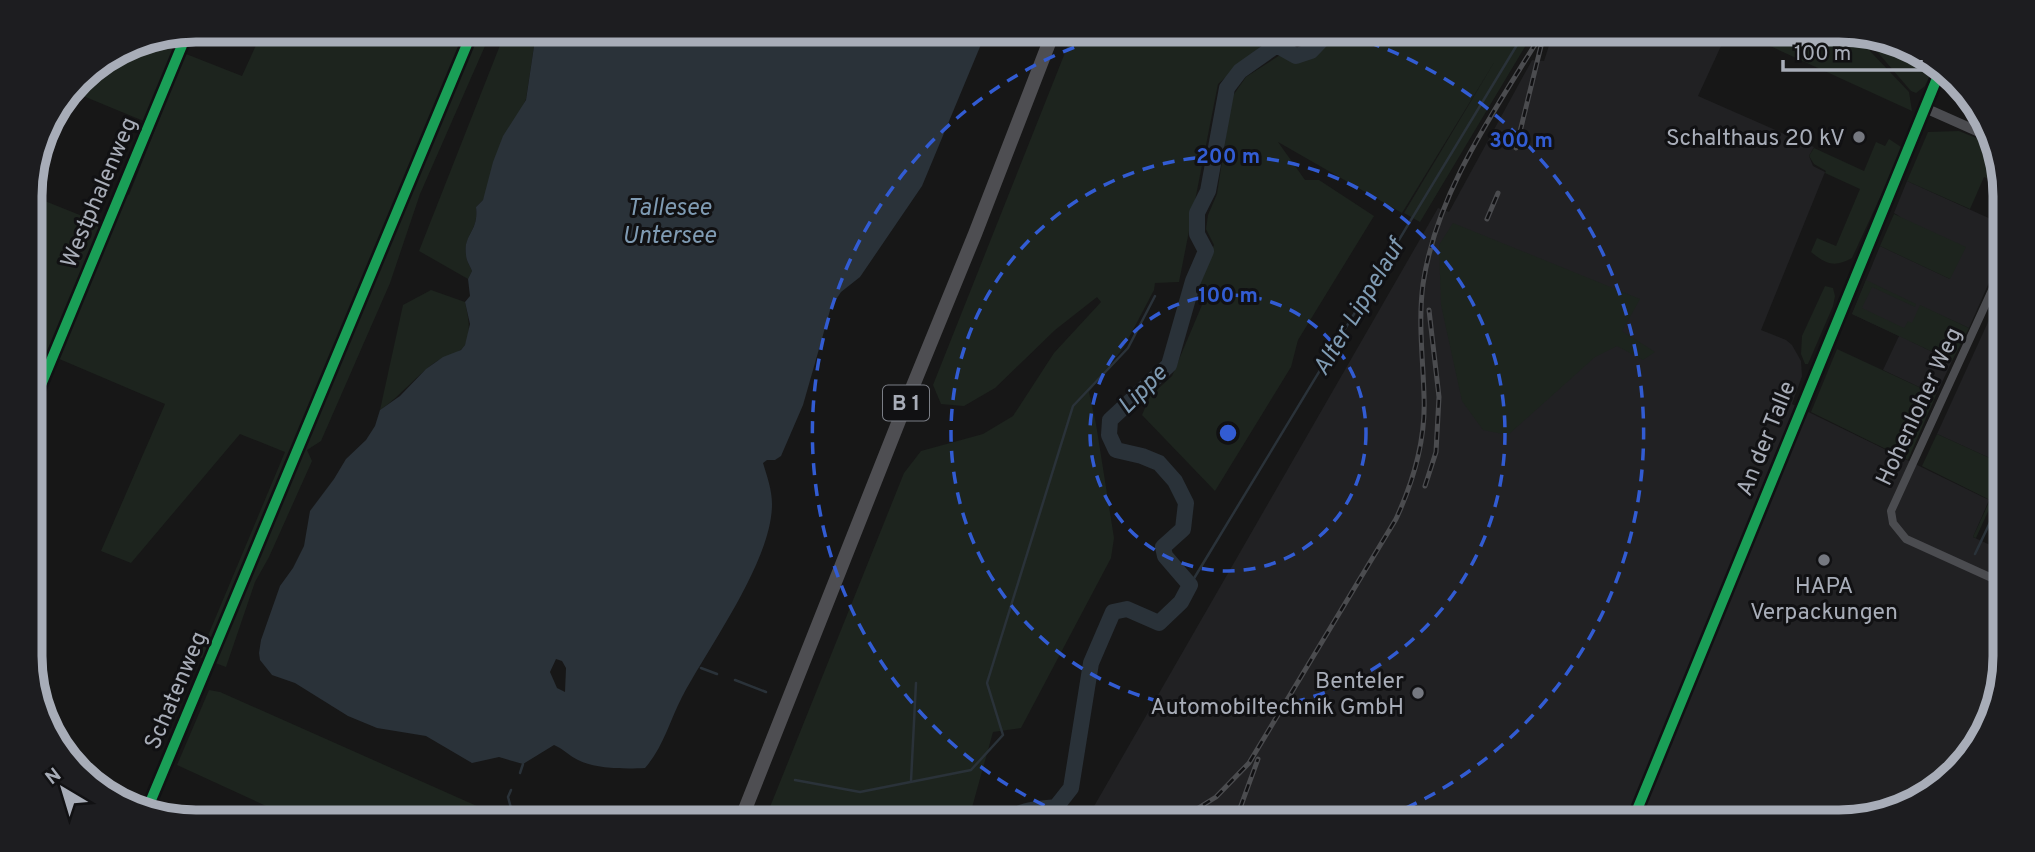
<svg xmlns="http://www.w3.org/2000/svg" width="2035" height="852" viewBox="0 0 2035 852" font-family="Overpass,sans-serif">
<rect width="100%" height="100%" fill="#171717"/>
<g fill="#212123">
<path d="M1554,30H1721L1727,33L1698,96L1814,147L1809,156L1813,166L1825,172L1761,330L1786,340L1792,345L1801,361L1802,376L1792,404L1989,500L1973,537L2005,552V657L1993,719L1940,788L1850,822H1085L1438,208L1449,212L1532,60L1544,61Z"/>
<path d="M1907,181L2004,225V265L1998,262L1969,328L1927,309L1912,342L1952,361L1936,395L1883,370L1899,336L1852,314L1880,246L1950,279L1899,216L1894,213Z"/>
<path d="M2004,287L2005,465L1937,434Z"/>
</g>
<g fill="#1d241e">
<path d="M263,30H492L420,194L390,283L321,441L307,450L312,461L269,557L255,582L226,667L199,657L285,452L240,434L131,563L101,551L165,404L57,358L127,194L129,195L181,64L177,62L181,52L242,76Z"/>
<path d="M506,30H539L536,33L526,99L483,200L476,207C479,232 463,235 466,255C466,260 470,266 472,271L468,279L419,251Z"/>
<path d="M1074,30H1277L1275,37L1267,41L1218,84L1179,282L1155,283L1154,290L1124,347L1089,392L1096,424L1114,538L1111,558L1021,728L993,732L968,822H764L904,473L921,451L983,434L1013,416L1054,353L1101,302L1097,297L1055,330L995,388L964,406L941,404L933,385Z"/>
<path d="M1293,30H1322L1305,43L1297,45L1291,42Z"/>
<path d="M1336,30H1535L1420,222L1404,213L1495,61L1402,213L1278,142L1305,180H1319L1374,216L1298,340L1291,367L1215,491L1142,415L1150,396L1172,376L1202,305L1198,294L1201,285L1197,282L1214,245L1206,229L1208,215L1217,194L1232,97L1246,77L1280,55C1305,61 1322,50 1336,30Z"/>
<path d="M1735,30H1839L1858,33L1870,51L1909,92L1912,111Z"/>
<path d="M183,32L146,122L71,91L86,71L133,42Z"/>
<path d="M1862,34L1902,42L1934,66L1925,86L1916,93L1911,91Z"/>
<path d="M1959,131L1991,144L2004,174V186L1984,177L1970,209L1907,181L1928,132Z"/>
<path d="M1889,139L1901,147V152L1852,258C1834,268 1826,264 1811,252L1817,238L1836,246L1860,189L1825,173L1826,171L1814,164L1809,156L1814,148L1864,171L1876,142L1885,146Z"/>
<path d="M30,195L102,224L31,394Z"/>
<path d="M1894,214L1966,247L1950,279L1880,246Z"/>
<path d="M1453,223L1640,299L1622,331L1655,352L1643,360L1617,346L1595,357L1508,435L1483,430L1462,401L1441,305L1439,245Z"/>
<path d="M1866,280L1916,304L1915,307L1872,287L1862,308L1904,328L1908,321L1912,323L1920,305L1969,328L1952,361L1852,314Z"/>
<path d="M1825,286L1833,288L1835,296L1833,306L1808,364H1805L1801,354L1802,336Z"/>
<path d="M431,290L465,302C468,317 472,331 465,345C460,354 446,356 437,361C416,375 402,395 380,410L403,305Z"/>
<path d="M1837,349L1936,395L1908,460L1811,412Z"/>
<path d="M1937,434L2005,465V474L1976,538L1973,537L1990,500L1922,466Z"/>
<path d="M209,690L220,692L513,822H301L177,765Z"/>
</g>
<path fill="#2a3239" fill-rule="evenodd" d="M539,30H987L922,186L860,277L841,292L831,307L803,405L781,456L775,460H767L763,463C767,476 772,490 772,504C772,561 709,646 682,697C670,720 663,748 645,768C625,769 596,769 578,760C569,756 564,749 554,745L523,764L499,757L472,763L426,736L377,728L348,716L295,683L272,675L260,660L259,653L261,640L280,586L293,568L304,546L310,511L334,479L346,459L366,440L375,426L380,410L400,396L426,369L443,357L461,350L465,345L470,324L465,302L470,296L468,279L472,271C470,266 466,260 466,255C463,234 479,232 476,207L483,200L493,162L503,136L526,100L536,33ZM556,659L562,661L566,668L565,692L557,688L550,672Z"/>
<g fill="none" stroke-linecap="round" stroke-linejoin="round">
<g stroke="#2a3239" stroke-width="2.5">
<path d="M1280,47L1284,30"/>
<path d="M1975,554L2005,491"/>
<path d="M1190,585L1526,30"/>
<path d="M701,668L717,674"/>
<path d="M735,680L766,692"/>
<path d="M520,773L523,764"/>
<path d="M795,780L860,792L971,770L1003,735L987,683L1073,406L1128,348L1155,296"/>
<path d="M911,781L916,683"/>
<path d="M511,790L508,797L511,808L543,822"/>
</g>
<path stroke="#2a3239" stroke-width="16" d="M1009,822C1019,808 1041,809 1056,807L1071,788L1091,663L1113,612L1127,609L1159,623L1181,602L1190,585L1165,556L1163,547L1183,529L1186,503L1175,481L1159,463L1142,456L1116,450L1109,435L1110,420L1169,365L1193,281L1206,251L1197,234V213L1208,191L1227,88L1240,71L1274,47H1280L1296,56L1311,51L1331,30"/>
<g stroke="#4b4c50" stroke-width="8">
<path d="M2004,264L1891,511L1893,523L1906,539L2005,584"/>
<path d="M31,409L188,31"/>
<path d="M1975,742L1998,695"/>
<path d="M146,812L241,583"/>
</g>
<g stroke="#4b4c50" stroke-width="10">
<path d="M1925,108L1988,136"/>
<path d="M1632,822L1940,71"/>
</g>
<path stroke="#4e4e52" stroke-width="14" d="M740,822L908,398L975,234L1054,30"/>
<g stroke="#4b4c4f" stroke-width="5">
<g id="rail">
<path d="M1516,148L1541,46"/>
<path d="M1487,219L1498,193"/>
<path d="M1425,486L1436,452L1439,397L1429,310"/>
<path d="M1176,822L1216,797L1249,763L1396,519C1414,480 1426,439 1424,396C1423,358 1418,322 1423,284C1437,190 1496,109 1544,30"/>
<path d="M1235,822L1258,759"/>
</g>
</g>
<use href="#rail" stroke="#111113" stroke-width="2.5" stroke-dasharray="8" stroke-linecap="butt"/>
<g stroke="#111113" stroke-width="15">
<g id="cycleway">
<path d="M31,409L188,31"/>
<path d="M146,812L473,30"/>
<path d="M1632,822L1940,71"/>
</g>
</g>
<use href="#cycleway" stroke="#1a9f57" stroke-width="10"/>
</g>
<g fill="none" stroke="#325cd3" stroke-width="3.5" stroke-dasharray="12 9">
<circle cx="1228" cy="433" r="138"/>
<circle cx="1228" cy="433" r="277"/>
<path d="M1083 822A415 415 0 0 1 1128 30M1328 30A415 415 0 0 1 1373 822"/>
</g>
<g fill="#757880" stroke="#111113" stroke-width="2.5">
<circle cx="1859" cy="137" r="7"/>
<circle cx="1824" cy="560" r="7"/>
<circle cx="1418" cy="693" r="7"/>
</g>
<g text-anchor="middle" stroke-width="6" stroke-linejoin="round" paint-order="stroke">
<rect fill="#111113" stroke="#7b7e86" stroke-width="2" x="883" y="385.5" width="46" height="35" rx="5"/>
<g font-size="21" font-weight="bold" fill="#a8adb8">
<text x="906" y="410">B 1</text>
</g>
<g font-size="23" fill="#a8adb8" stroke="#111113" text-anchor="end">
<text x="1845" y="145">Schalthaus 20 kV</text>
<text x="1824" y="593" text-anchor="middle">HAPA<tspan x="1824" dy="26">Verpackungen</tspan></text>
<text x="1404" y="688">Benteler<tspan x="1404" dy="26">Automobiltechnik GmbH</tspan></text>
</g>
<g font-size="23" fill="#a8adb8" stroke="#111113">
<text transform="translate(98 192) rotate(-67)" y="8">Westphalenweg</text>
<text transform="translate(1918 406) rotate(-65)" y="8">Hohenloher Weg</text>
<text transform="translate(1765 438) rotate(-68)" y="8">An der Talle</text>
<text transform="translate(175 690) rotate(-67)" y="8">Schatenweg</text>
</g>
<g font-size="24" font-style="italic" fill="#7f9bb3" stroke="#111113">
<text x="669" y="215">Tallesee<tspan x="669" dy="28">Untersee</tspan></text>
<text transform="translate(1358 307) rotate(-59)" y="8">Alter Lippelauf</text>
<text transform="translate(1142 389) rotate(-45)" y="8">Lippe</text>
</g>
</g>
<path d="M0 0H2035V852H0ZM196 42H1839A154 154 0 0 1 1993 196V656A154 154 0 0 1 1839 810H196A154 154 0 0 1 42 656V196A154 154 0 0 1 196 42Z" fill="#1d1d20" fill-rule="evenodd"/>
<path fill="none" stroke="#a8adb8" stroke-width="9" d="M196 42H1839A154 154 0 0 1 1993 196V656A154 154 0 0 1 1839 810H196A154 154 0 0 1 42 656V196A154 154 0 0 1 196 42Z"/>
<circle cx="1228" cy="433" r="10" fill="#325cd3" stroke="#111113" stroke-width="3.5"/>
<g font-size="21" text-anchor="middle" font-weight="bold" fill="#325cd3" stroke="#111113" stroke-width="6" stroke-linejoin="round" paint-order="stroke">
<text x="1521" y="147">300 m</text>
<text x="1228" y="163">200 m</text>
<text x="1228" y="302">100 m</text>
</g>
<g transform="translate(63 789) rotate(322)" stroke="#111113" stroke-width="5" paint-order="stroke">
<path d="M0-5L12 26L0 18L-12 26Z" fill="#a8adb8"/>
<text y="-10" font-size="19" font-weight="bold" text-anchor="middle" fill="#a8adb8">N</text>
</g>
<path d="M1783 60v10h138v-10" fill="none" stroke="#a8adb8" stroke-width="3.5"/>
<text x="1794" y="60" font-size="21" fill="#a8adb8" stroke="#111113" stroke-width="5" paint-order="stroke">100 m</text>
</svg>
